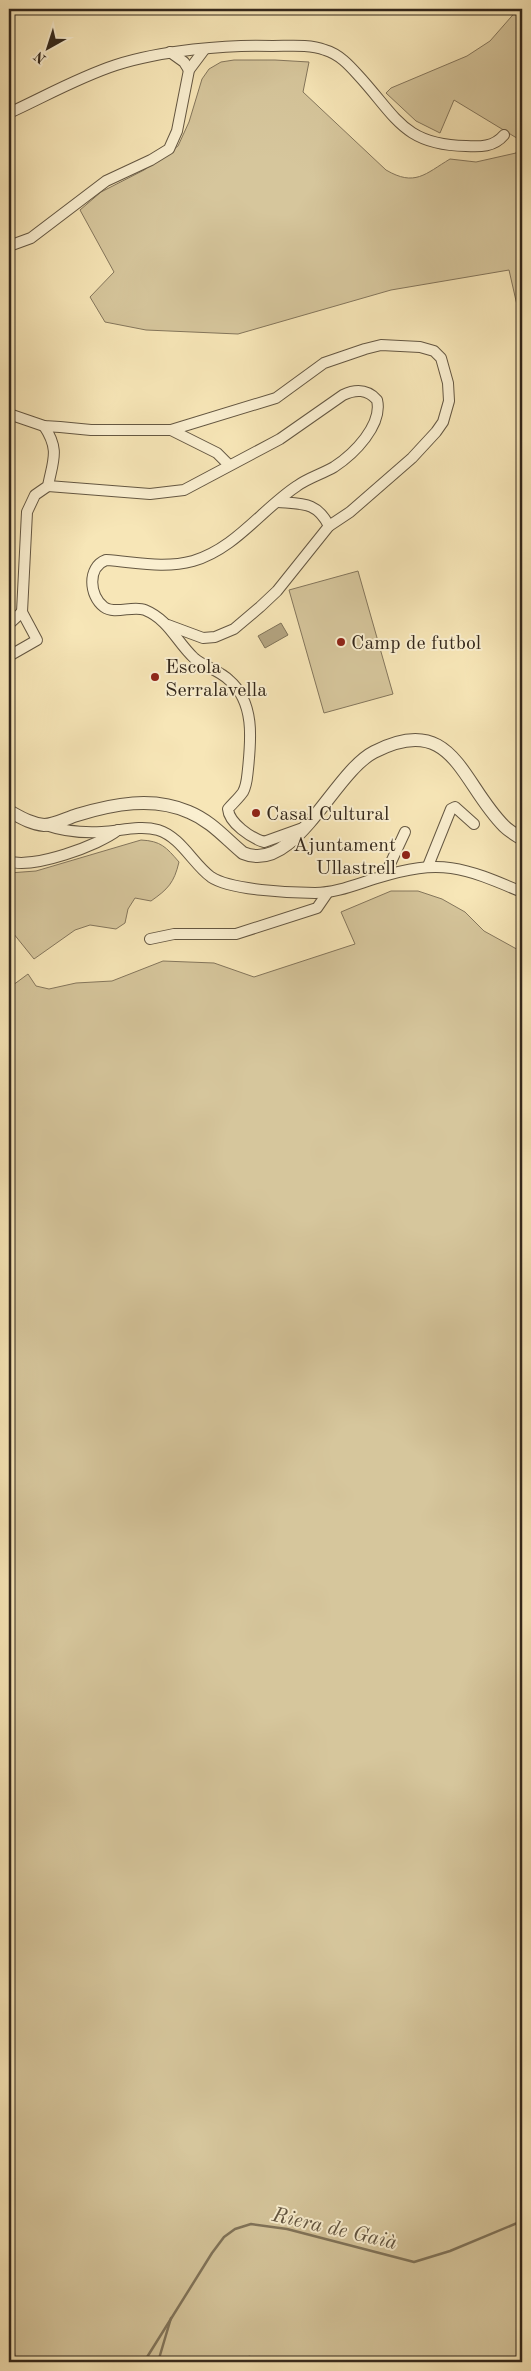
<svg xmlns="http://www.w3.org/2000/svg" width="531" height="2371" viewBox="0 0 531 2371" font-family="'Old Standard TT',serif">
<rect width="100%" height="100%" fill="#f7e6b7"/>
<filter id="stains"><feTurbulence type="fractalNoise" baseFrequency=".004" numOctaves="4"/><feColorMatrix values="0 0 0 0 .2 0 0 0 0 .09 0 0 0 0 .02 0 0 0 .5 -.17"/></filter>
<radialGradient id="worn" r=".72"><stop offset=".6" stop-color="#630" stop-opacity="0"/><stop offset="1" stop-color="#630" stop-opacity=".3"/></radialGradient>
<g fill="#d6c69c" stroke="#84765c">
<path d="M518,9H522V327L509,270L391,290L238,334L146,330L105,322L90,297L114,272L80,210L101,192L144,170L178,146L189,122L202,79L209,69L221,62L234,60H275L309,62L303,92L386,170C415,187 425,174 450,159L476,162L516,153L520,140L454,100L440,133L416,121L386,93L391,88L467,56L490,41Z"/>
<path d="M358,571L393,694L324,713L289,590Z"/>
<path d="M141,840C161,841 166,847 179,862C174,883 168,889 151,901L135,898L128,909L125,923L116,929L90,925L75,930L34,959L9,928V873L36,871Z"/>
<path d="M391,891H418L442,899L465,912L484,931L522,952V2362H9V988L28,974L36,986L49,989L76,983L112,981L163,961L214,963L254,977L355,944L341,912Z"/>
</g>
<path fill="#b4a582" stroke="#807359" d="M281,623L288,635L265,648L258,636Z"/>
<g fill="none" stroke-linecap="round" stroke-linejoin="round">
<g stroke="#807359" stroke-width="2.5">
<path d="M9,2315L15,2362"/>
<path d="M144,2362L212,2253L224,2237L235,2229L251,2224L287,2229L414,2262L450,2251L522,2221"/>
<path d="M158,2362L171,2318"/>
<path d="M240,2362L249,2357L263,2359L266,2362"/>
</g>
<g stroke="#645742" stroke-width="12">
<g id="minor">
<path d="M170,52L184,62L189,70"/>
<path d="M9,113C44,97 79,77 116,65C159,51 227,44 273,46C290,46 309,44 325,50C339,54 349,65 358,75C396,116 403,145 466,146C480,147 494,147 504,135"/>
<path d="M9,246L31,238L106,181L151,160L169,149L177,131L189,70L204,50"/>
<path d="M9,414L44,426L60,427L91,430H171L276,398L324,363L365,349L381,345L420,347L434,351L441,358L448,383L449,401L443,422L436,432L412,458L350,512L329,526L277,591L260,607L234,629L215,637L203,638L168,625"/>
<path d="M171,430L217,453L228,464"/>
<path d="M48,486L150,494L184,490L280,439L343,395C356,389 367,389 377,400C383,425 354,454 334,467C322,474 308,478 297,486C262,509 235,549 193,561C163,569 136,562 106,560C87,567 89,596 104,607C115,615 133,605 145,610C169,620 176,641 194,658C204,667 219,670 229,680C255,702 251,740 248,769C247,777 247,785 243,792C239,798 233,803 228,809C229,823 251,838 264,842L303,828"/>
<path d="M278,502C303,504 317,502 329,526"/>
<path d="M22,612L27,512L35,495L48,486C53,460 60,450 44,426"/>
<path d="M9,624L22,612"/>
<path d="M9,656L37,640L22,612"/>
<path d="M46,825C63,831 84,833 102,832C120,831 140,825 158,830C181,837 193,864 211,877C230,890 291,893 315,893C336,893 357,884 377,878C441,858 463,867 522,892"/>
<path d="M9,861C31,870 100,845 118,830"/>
<path d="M428,866L451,809L455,807L474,824"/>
<path d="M385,875L405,832"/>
<path d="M150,939L174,934H236L317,908L328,892"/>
</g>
</g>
<g stroke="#645742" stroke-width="14">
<path id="tertiary" d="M9,811C20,817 31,824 44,825C54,825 67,818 77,815C113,804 153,796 189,812C211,821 225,838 243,853C295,875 333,773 374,752C453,711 461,783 504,826C509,831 516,835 522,839"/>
</g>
<use href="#minor" stroke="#faefd0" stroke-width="10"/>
<use href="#tertiary" stroke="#faefd0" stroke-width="12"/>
</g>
<g fill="#8f2418" stroke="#faefd0" stroke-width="2">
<circle cx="341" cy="642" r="5"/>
<circle cx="155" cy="677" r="5"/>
<circle cx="256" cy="813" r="5"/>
<circle cx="406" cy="855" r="5"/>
</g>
<g text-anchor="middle" stroke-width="4" stroke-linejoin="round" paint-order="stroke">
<g font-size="20" fill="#33271b" stroke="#faefd0" text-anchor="start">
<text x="351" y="649">Camp de futbol</text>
<text x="165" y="673">Escola<tspan x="165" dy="23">Serralavella</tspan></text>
<text x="266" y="820">Casal Cultural</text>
<text x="396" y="851" text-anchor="end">Ajuntament<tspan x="396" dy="23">Ullastrell</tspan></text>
</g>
<g font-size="21" font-style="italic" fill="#60533f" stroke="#faefd0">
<text transform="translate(335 2228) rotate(13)" y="7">Riera de Gaià</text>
</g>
</g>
<rect width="531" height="2371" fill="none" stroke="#f7e6b7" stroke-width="30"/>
<rect x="10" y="10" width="511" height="2351" fill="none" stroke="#33271b" stroke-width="2.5"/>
<rect x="15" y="15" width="501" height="2341" fill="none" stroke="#33271b"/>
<g transform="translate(48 48) rotate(219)" stroke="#faefd0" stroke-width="4" paint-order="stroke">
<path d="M0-4L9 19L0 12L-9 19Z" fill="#33271b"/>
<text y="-8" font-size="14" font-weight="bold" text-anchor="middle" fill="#33271b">N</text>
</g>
<rect width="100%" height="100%" filter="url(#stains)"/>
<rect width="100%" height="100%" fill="url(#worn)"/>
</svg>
